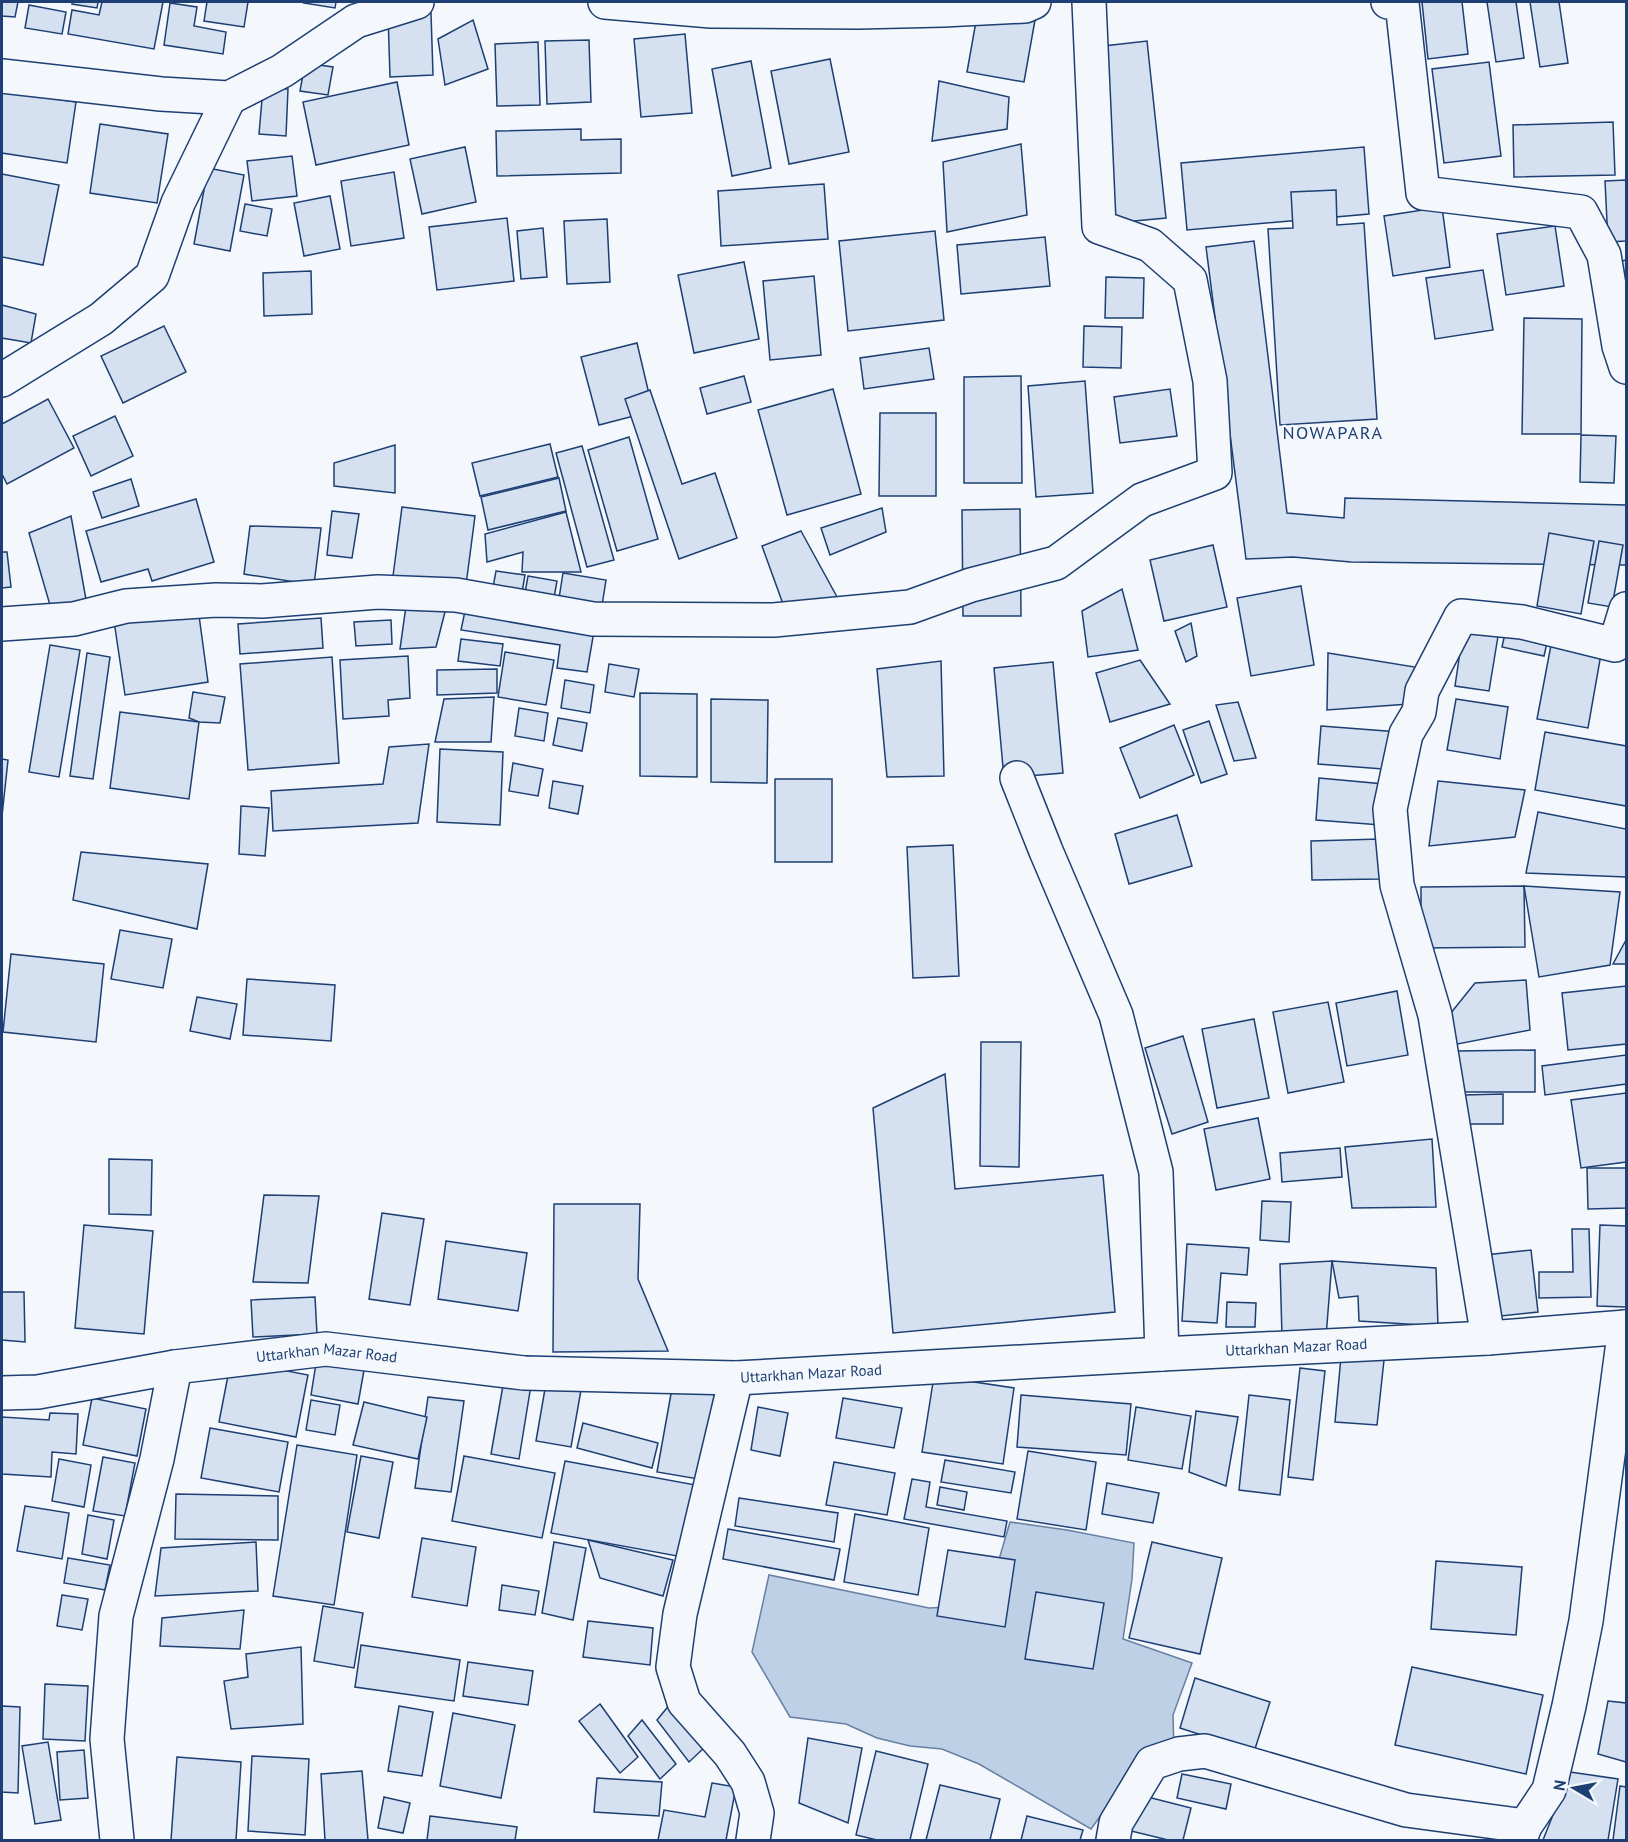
<svg xmlns="http://www.w3.org/2000/svg" width="1628" height="1842" viewBox="0 0 1628 1842" font-family="'PT Sans',sans-serif">
<rect width="100%" height="100%" fill="#f4f7fb"/>
<path fill="#bed0e5" stroke="#687fa3" stroke-width="1.5" d="M1010,1522L1067,1530L1134,1543L1132,1579L1123,1639L1192,1663L1173,1715L1174,1754L1114,1797L1091,1829L979,1764L942,1749L910,1746L877,1738L846,1724L790,1717L752,1652L769,1575L929,1608L990,1605L995,1573Z"/>
<g fill="#d5e0f0" stroke="#1d3f73" stroke-width="1.5">
<path d="M2,2H18L15,17L2,16Z"/>
<path d="M72,2H98L97,8L72,4Z"/>
<path d="M102,2H163L154,49L68,34L72,10L99,15Z"/>
<path d="M207,2H248L244,27L204,21Z"/>
<path d="M305,2H336L335,8L304,3Z"/>
<path d="M1422,2H1462L1468,54L1428,59Z"/>
<path d="M1487,2H1516L1524,58L1496,62Z"/>
<path d="M1530,2H1559L1568,63L1540,67Z"/>
<path d="M170,3L197,7L194,26L226,32L223,54L164,45Z"/>
<path d="M29,5L66,12L62,34L25,28Z"/>
<path d="M978,10L1035,20L1024,82L967,72Z"/>
<path d="M431,13L433,75L390,77L388,14Z"/>
<path d="M473,20L488,69L445,85L438,39Z"/>
<path d="M685,34L692,113L641,117L634,39Z"/>
<path d="M589,40L591,102L547,104L545,41Z"/>
<path d="M1147,41L1166,218L1113,223L1095,47Z"/>
<path d="M538,42L540,105L497,106L495,44Z"/>
<path d="M830,59L849,152L789,164L771,71Z"/>
<path d="M751,61L771,168L732,176L712,69Z"/>
<path d="M1489,62L1501,156L1444,163L1432,69Z"/>
<path d="M305,63L333,67L328,95L300,91Z"/>
<path d="M939,81L1009,97L1007,129L932,141Z"/>
<path d="M397,82L409,145L316,165L303,102Z"/>
<path d="M263,88L288,89L286,136L259,134Z"/>
<path d="M2,91L76,102L67,163L2,153Z"/>
<path d="M1613,122L1615,175L1514,177L1513,125Z"/>
<path d="M100,124L168,134L157,203L90,193Z"/>
<path d="M581,129V140L621,139V173L497,176L496,131Z"/>
<path d="M1021,144L1027,215L947,232L943,162Z"/>
<path d="M465,147L476,202L422,214L410,159Z"/>
<path d="M1364,147L1369,214L1187,230L1181,163Z"/>
<path d="M292,156L297,196L252,201L247,161Z"/>
<path d="M208,168L244,175L230,251L194,244Z"/>
<path d="M394,172L404,238L351,246L341,181Z"/>
<path d="M2,174L59,185L43,265L2,257Z"/>
<path d="M1626,180V241L1608,242L1605,181Z"/>
<path d="M824,184L828,239L721,246L718,191Z"/>
<path d="M1336,190L1337,225L1364,223L1377,419L1280,425L1268,229L1293,228L1291,192Z"/>
<path d="M330,196L340,249L304,256L294,203Z"/>
<path d="M245,204L272,209L267,236L240,231Z"/>
<path d="M1442,207L1450,267L1393,276L1384,216Z"/>
<path d="M507,218L514,281L437,290L429,227Z"/>
<path d="M607,219L610,282L567,284L564,221Z"/>
<path d="M1555,226L1564,286L1506,295L1497,234Z"/>
<path d="M543,228L547,277L521,279L517,231Z"/>
<path d="M935,231L944,320L848,331L839,241Z"/>
<path d="M1045,237L1050,286L961,294L957,245Z"/>
<path d="M1254,241L1287,513L1344,518L1345,498L1626,505V565L1351,562L1293,557L1246,559L1206,247Z"/>
<path d="M1626,260V294L1617,262Z"/>
<path d="M744,262L759,339L694,353L678,275Z"/>
<path d="M1483,270L1493,330L1435,339L1426,278Z"/>
<path d="M311,271L312,314L264,316L263,273Z"/>
<path d="M814,276L821,355L770,360L763,281Z"/>
<path d="M1106,277L1144,278L1143,318H1105Z"/>
<path d="M2,305L36,314L31,343L2,338Z"/>
<path d="M1524,318L1582,319L1581,434H1522Z"/>
<path d="M164,326L186,372L123,403L101,356Z"/>
<path d="M1084,326L1122,327L1121,368L1083,367Z"/>
<path d="M637,343L653,411L599,425L581,357Z"/>
<path d="M929,348L934,379L864,389L860,358Z"/>
<path d="M744,376L751,402L707,414L700,388Z"/>
<path d="M1021,376L1022,483H964V377Z"/>
<path d="M1085,381L1093,493L1036,497L1028,386Z"/>
<path d="M833,389L861,494L787,515L758,410Z"/>
<path d="M1170,389L1177,436L1120,443L1114,397Z"/>
<path d="M650,390L682,484L715,473L737,538L679,559L625,399Z"/>
<path d="M48,399L74,448L7,484L2,474V424Z"/>
<path d="M880,413H936V496H879Z"/>
<path d="M115,416L133,456L91,476L73,436Z"/>
<path d="M1581,435L1616,436L1614,483L1580,482Z"/>
<path d="M629,437L658,539L617,551L588,450Z"/>
<path d="M550,444L558,477L480,496L472,463Z"/>
<path d="M395,445V493L334,486V463Z"/>
<path d="M582,446L614,560L587,567L556,453Z"/>
<path d="M559,478L566,511L488,530L481,497Z"/>
<path d="M131,479L139,506L102,518L93,492Z"/>
<path d="M196,499L214,562L152,581L148,569L101,582L86,531Z"/>
<path d="M402,507L475,516L466,585L393,576Z"/>
<path d="M882,508L886,532L830,555L821,528Z"/>
<path d="M1020,509L1021,616H963L962,510Z"/>
<path d="M332,511L359,514L352,558L327,555Z"/>
<path d="M566,512L581,572H522L523,552L487,562L485,534Z"/>
<path d="M71,516L87,605L52,612L29,533Z"/>
<path d="M250,526L321,528L314,585L244,574Z"/>
<path d="M801,531L854,628L791,626L762,546Z"/>
<path d="M1549,533L1594,541L1581,614L1537,606Z"/>
<path d="M1599,541L1623,545L1612,607L1588,603Z"/>
<path d="M1213,545L1227,607L1164,621L1150,560Z"/>
<path d="M2,552H7L11,587L2,588Z"/>
<path d="M496,571L525,575L520,604L491,598Z"/>
<path d="M563,573L606,580L600,618L557,611Z"/>
<path d="M528,576L557,581L552,609L523,604Z"/>
<path d="M1301,586L1314,665L1251,676L1237,598Z"/>
<path d="M1122,589L1138,650L1088,657L1082,611Z"/>
<path d="M407,599L446,608L436,647L400,649Z"/>
<path d="M198,608L208,682L125,695L114,621Z"/>
<path d="M465,611L594,631L587,672L557,668L560,645L461,630Z"/>
<path d="M321,618L323,648L240,654L238,624Z"/>
<path d="M391,620L392,644L356,646L354,622Z"/>
<path d="M1191,623L1197,656L1186,662L1175,631Z"/>
<path d="M1507,624L1549,634L1544,656L1502,647Z"/>
<path d="M1464,625L1499,630L1489,691L1455,686Z"/>
<path d="M461,639L503,644L500,666L458,661Z"/>
<path d="M50,645L80,650L59,777L29,772Z"/>
<path d="M1551,645L1601,654L1588,728L1537,719Z"/>
<path d="M505,652L554,660L546,705L498,697Z"/>
<path d="M87,653L110,657L93,779L70,776Z"/>
<path d="M1328,653L1421,668L1409,704L1327,710Z"/>
<path d="M408,656L410,698L388,700L389,716L343,719L340,660Z"/>
<path d="M332,657L339,763L248,770L240,664Z"/>
<path d="M1140,660L1170,704L1110,722L1096,673Z"/>
<path d="M941,661L944,776L887,777L877,669Z"/>
<path d="M1053,662L1063,773L1004,778L994,668Z"/>
<path d="M609,664L639,669L634,697L605,692Z"/>
<path d="M497,669V693L437,695V670Z"/>
<path d="M565,680L594,685L590,713L561,708Z"/>
<path d="M193,692L225,697L220,723L199,722L189,718Z"/>
<path d="M640,693L697,694V777L640,776Z"/>
<path d="M494,697L491,742H435L444,699Z"/>
<path d="M711,699L768,700L767,783L711,782Z"/>
<path d="M1456,699L1508,707L1500,759L1447,750Z"/>
<path d="M1238,702L1256,758L1234,761L1216,705Z"/>
<path d="M519,708L548,713L544,741L515,736Z"/>
<path d="M120,712L199,722L189,799L110,788Z"/>
<path d="M558,718L587,723L582,751L553,745Z"/>
<path d="M1209,721L1227,774L1201,783L1183,730Z"/>
<path d="M1174,725L1194,775L1140,798L1120,748Z"/>
<path d="M1321,726L1399,732L1396,770L1318,764Z"/>
<path d="M1545,732L1626,746V806L1535,790Z"/>
<path d="M429,744L418,823L273,831L271,791L383,784L389,747Z"/>
<path d="M440,749L503,752L500,825L437,822Z"/>
<path d="M2,759L8,760L2,816Z"/>
<path d="M513,763L543,769L538,796L509,791Z"/>
<path d="M1319,778L1384,784L1381,825L1316,820Z"/>
<rect x="775" y="779" width="57" height="83"/>
<path d="M553,781L583,786L578,814L549,808Z"/>
<path d="M1438,781L1525,790L1515,837L1429,846Z"/>
<path d="M241,806L269,808L265,856L239,854Z"/>
<path d="M1538,812L1626,829V877L1526,873Z"/>
<path d="M1177,815L1192,866L1129,884L1115,834Z"/>
<path d="M1380,839L1381,879L1312,880L1311,841Z"/>
<path d="M953,845L959,976L913,978L907,847Z"/>
<path d="M81,852L208,864L197,929L73,900Z"/>
<path d="M1524,886L1525,947L1421,948V887Z"/>
<path d="M1524,886L1620,892L1610,965L1539,977Z"/>
<path d="M120,930L172,939L163,988L111,979Z"/>
<path d="M1626,940V964H1613Z"/>
<path d="M11,954L104,964L96,1042L3,1032Z"/>
<path d="M247,979L335,985L331,1041L243,1035Z"/>
<path d="M1526,980L1530,1030L1442,1047L1438,1029L1475,983Z"/>
<path d="M1626,986V1044L1568,1050L1562,993Z"/>
<path d="M1397,991L1408,1055L1347,1066L1336,1003Z"/>
<path d="M197,997L237,1004L230,1039L190,1031Z"/>
<path d="M1328,1002L1344,1082L1288,1093L1273,1012Z"/>
<path d="M1254,1019L1269,1098L1217,1108L1202,1029Z"/>
<path d="M1183,1036L1208,1122L1172,1134L1145,1048Z"/>
<path d="M981,1042H1021L1019,1167L980,1166Z"/>
<path d="M1535,1050V1092H1458V1051Z"/>
<path d="M1626,1055V1084L1545,1095L1542,1066Z"/>
<path d="M945,1074L955,1189L1103,1175L1115,1312L893,1333L873,1108Z"/>
<path d="M1626,1093V1162L1581,1168L1571,1100Z"/>
<path d="M1503,1094V1124H1464V1095Z"/>
<path d="M1258,1118L1270,1179L1216,1190L1204,1129Z"/>
<path d="M1432,1139L1436,1207L1352,1208L1345,1147Z"/>
<path d="M1340,1148L1342,1177L1282,1182L1280,1153Z"/>
<path d="M109,1159L152,1160L151,1215L109,1214Z"/>
<path d="M1587,1168H1626V1208L1588,1209Z"/>
<path d="M264,1195L319,1196L308,1283L253,1282Z"/>
<path d="M1262,1201L1291,1202L1289,1242L1260,1240Z"/>
<path d="M554,1204H640L638,1279L668,1351L553,1352Z"/>
<path d="M382,1213L424,1219L410,1305L369,1299Z"/>
<path d="M84,1225L153,1231L144,1334L75,1328Z"/>
<path d="M1600,1225L1626,1226V1307L1597,1306Z"/>
<path d="M1572,1229H1589L1591,1297L1539,1298V1272H1573Z"/>
<path d="M446,1241L527,1253L518,1311L438,1299Z"/>
<path d="M1187,1244L1249,1248L1247,1275L1221,1273L1217,1323L1182,1321Z"/>
<path d="M1531,1250L1538,1312L1492,1317L1485,1255Z"/>
<path d="M1332,1261L1436,1268L1438,1326L1359,1321L1358,1296L1339,1298Z"/>
<path d="M1332,1261L1326,1337L1282,1336L1280,1264Z"/>
<path d="M2,1292H24L25,1342L2,1340Z"/>
<path d="M315,1297L317,1334L253,1337L251,1300Z"/>
<path d="M1227,1302L1256,1303L1255,1327H1226Z"/>
<path d="M318,1351L366,1359L358,1404L311,1395Z"/>
<path d="M1341,1357L1384,1360L1377,1425L1335,1422Z"/>
<path d="M231,1360L308,1375L296,1437L219,1422Z"/>
<path d="M1300,1368L1325,1371L1313,1480L1288,1477Z"/>
<path d="M505,1374L532,1379L519,1459L491,1454Z"/>
<path d="M934,1376L1014,1388L1003,1464L922,1452Z"/>
<path d="M674,1377L727,1387L710,1481L657,1472Z"/>
<path d="M546,1383L581,1390L571,1447L536,1441Z"/>
<path d="M1021,1395L1131,1404L1126,1455L1017,1447Z"/>
<path d="M1249,1395L1290,1400L1280,1495L1239,1490Z"/>
<path d="M428,1397L464,1401L451,1492L415,1488Z"/>
<path d="M92,1398L146,1409L137,1456L83,1445Z"/>
<path d="M843,1398L902,1408L894,1448L836,1438Z"/>
<path d="M311,1400L340,1405L335,1435L306,1430Z"/>
<path d="M364,1402L427,1417L418,1459L353,1445Z"/>
<path d="M758,1407L788,1413L780,1456L751,1450Z"/>
<path d="M1136,1407L1191,1416L1182,1469L1128,1460Z"/>
<path d="M1196,1411L1238,1417L1226,1486L1189,1472Z"/>
<path d="M50,1413L78,1414L76,1454L52,1452L51,1477L2,1474V1417L49,1420Z"/>
<path d="M583,1423L658,1443L652,1468L577,1448Z"/>
<path d="M210,1428L288,1442L279,1492L201,1478Z"/>
<path d="M297,1445L357,1455L334,1605L273,1596Z"/>
<path d="M1028,1451L1096,1462L1086,1530L1017,1519Z"/>
<path d="M361,1456L393,1462L379,1538L347,1532Z"/>
<path d="M464,1456L555,1473L542,1538L452,1521Z"/>
<path d="M103,1457L135,1463L125,1516L93,1511Z"/>
<path d="M59,1459L91,1465L84,1507L52,1501Z"/>
<path d="M945,1460L1015,1472L1011,1493L941,1482Z"/>
<path d="M565,1461L701,1486L688,1558L551,1533Z"/>
<path d="M834,1462L895,1473L887,1515L826,1505Z"/>
<path d="M912,1479L930,1482L926,1507L1007,1521L1004,1537L904,1519Z"/>
<path d="M1107,1483L1159,1493L1153,1523L1102,1514Z"/>
<path d="M940,1487L967,1492L964,1510L937,1505Z"/>
<path d="M176,1494L278,1496V1540L175,1539Z"/>
<path d="M739,1498L838,1513L834,1542L735,1526Z"/>
<path d="M25,1506L69,1513L62,1559L17,1551Z"/>
<path d="M855,1514L929,1528L918,1595L844,1582Z"/>
<path d="M88,1515L114,1520L107,1559L82,1554Z"/>
<path d="M728,1529L840,1549L834,1580L723,1559Z"/>
<path d="M422,1538L476,1547L467,1606L412,1597Z"/>
<path d="M588,1540L673,1560L663,1596L600,1578Z"/>
<path d="M256,1542L258,1591L155,1596L161,1548Z"/>
<path d="M554,1542L586,1548L573,1620L542,1613Z"/>
<path d="M1152,1542L1222,1558L1200,1654L1129,1638Z"/>
<path d="M948,1550L1015,1560L1005,1627L937,1616Z"/>
<path d="M68,1558L110,1565L105,1590L64,1583Z"/>
<path d="M1436,1561L1522,1567L1516,1635L1431,1629Z"/>
<path d="M502,1585L539,1591L535,1615L499,1610Z"/>
<path d="M1036,1592L1104,1603L1093,1669L1025,1659Z"/>
<path d="M62,1595L88,1599L82,1630L57,1626Z"/>
<path d="M323,1606L363,1613L354,1668L314,1661Z"/>
<path d="M244,1610L240,1649L160,1646L162,1618Z"/>
<path d="M588,1621L653,1628L650,1665L583,1657Z"/>
<path d="M361,1645L460,1660L454,1701L355,1687Z"/>
<path d="M301,1647L303,1724L231,1729L224,1681L248,1677L246,1654Z"/>
<path d="M468,1662L533,1671L528,1705L463,1696Z"/>
<path d="M1412,1667L1543,1695L1526,1774L1395,1745Z"/>
<path d="M1195,1678L1270,1702L1254,1752L1180,1728Z"/>
<path d="M45,1684L88,1686L85,1741L43,1739Z"/>
<path d="M1608,1701L1626,1703V1762L1598,1754Z"/>
<path d="M671,1703L705,1747L689,1762L657,1720Z"/>
<path d="M600,1704L638,1757L620,1773L579,1721Z"/>
<path d="M2,1706L20,1707L18,1793L2,1792Z"/>
<path d="M399,1706L433,1712L422,1776L388,1771Z"/>
<path d="M453,1713L515,1725L501,1798L440,1786Z"/>
<path d="M642,1720L676,1764L660,1779L628,1736Z"/>
<path d="M808,1738L862,1748L848,1823L799,1803Z"/>
<path d="M48,1742L61,1820L35,1824L22,1746Z"/>
<path d="M84,1750L88,1798L60,1800L57,1752Z"/>
<path d="M876,1751L928,1764L910,1840H877L856,1835Z"/>
<path d="M252,1756L309,1759L305,1835L248,1831Z"/>
<path d="M177,1757L241,1762L236,1840H171Z"/>
<path d="M362,1771L368,1840H325L321,1774Z"/>
<path d="M1570,1772L1618,1779L1608,1840H1543Z"/>
<path d="M1182,1774L1231,1784L1226,1809L1177,1798Z"/>
<path d="M597,1778L662,1782L659,1816L594,1812Z"/>
<path d="M712,1783L736,1787L726,1840H658L664,1810L705,1817Z"/>
<path d="M940,1785L1000,1799L990,1840H926Z"/>
<path d="M1620,1786L1626,1787V1840H1613Z"/>
<path d="M1136,1794L1191,1808L1183,1840H1168L1127,1830Z"/>
<path d="M384,1797L410,1803L403,1833L378,1828Z"/>
<path d="M430,1816L517,1827L515,1840H427Z"/>
<path d="M1027,1816L1083,1830L1080,1840H1021Z"/>
</g>
<g fill="none" stroke-linecap="round" stroke-linejoin="round">
<g stroke="#1d3f73" stroke-width="36">
<g id="minor">
<path d="M605,2L711,11L858,12L943,10L1025,6L1034,2"/>
<path d="M1388,2L1402,3L1423,193L1581,212L1604,255L1619,346L1626,367"/>
<path d="M2,76L161,94L229,98L282,71L356,21L417,2"/>
<path d="M2,380L101,319L152,276L178,203L229,98"/>
<path d="M2,624L74,619L126,606L216,600L262,601L378,592L456,595L593,619L774,620L910,607L971,585L1056,563L1142,500L1215,473L1210,381L1190,280L1150,245L1099,227L1089,2"/>
<path d="M1017,778L1046,851L1116,1015L1156,1172L1162,1354"/>
<path d="M1488,1338L1435,1015L1397,885L1390,809L1406,734L1419,712L1422,691L1461,616L1522,622L1615,645L1626,609"/>
<path d="M736,1378L680,1614L673,1667L684,1702L730,1754L748,1782L757,1813L753,1840"/>
<path id="s1" d="M2,1393L38,1392L175,1367L326,1349L524,1373L736,1378L1162,1354L1488,1338L1626,1327"/>
<path d="M117,1840L107,1739L116,1616L157,1459L175,1367"/>
<path d="M1113,1840L1116,1823L1152,1763L1179,1754L1205,1751L1406,1810L1525,1826"/>
<path d="M1520,1840L1525,1826L1549,1790L1569,1706L1586,1621L1625,1327"/>
</g>
</g>
<use href="#minor" stroke="#f4f7fb" stroke-width="33"/>
</g>
<g text-anchor="middle" stroke-width="4.5" stroke-linejoin="round" paint-order="stroke">
<g font-size="15" fill="#1d3f73" stroke="#f4f7fb">
<text dy="5" stroke="none"><textPath href="#s1" startOffset="1300">Uttarkhan Mazar Road</textPath></text>
<text dy="5" stroke="none"><textPath href="#s1" startOffset="328">Uttarkhan Mazar Road</textPath></text>
<text dy="5" stroke="none"><textPath href="#s1" startOffset="814">Uttarkhan Mazar Road</textPath></text>
</g>
<g font-size="18" letter-spacing="1.5" fill="#1d3f73" stroke="#f4f7fb">
<text x="1333" y="439">NOWAPARA</text>
</g>
</g>
<rect width="1628" height="1842" fill="none" stroke="#1d3f73" stroke-width="6"/>
<g transform="translate(1574 1788) rotate(280)" stroke="#f4f7fb" stroke-width="4.5" paint-order="stroke">
<path d="M0-4.5L10 22L0 15L-10 22Z" fill="#1d3f73"/>
<text y="-9" font-size="16" font-weight="bold" text-anchor="middle" fill="#1d3f73">N</text>
</g>
</svg>
